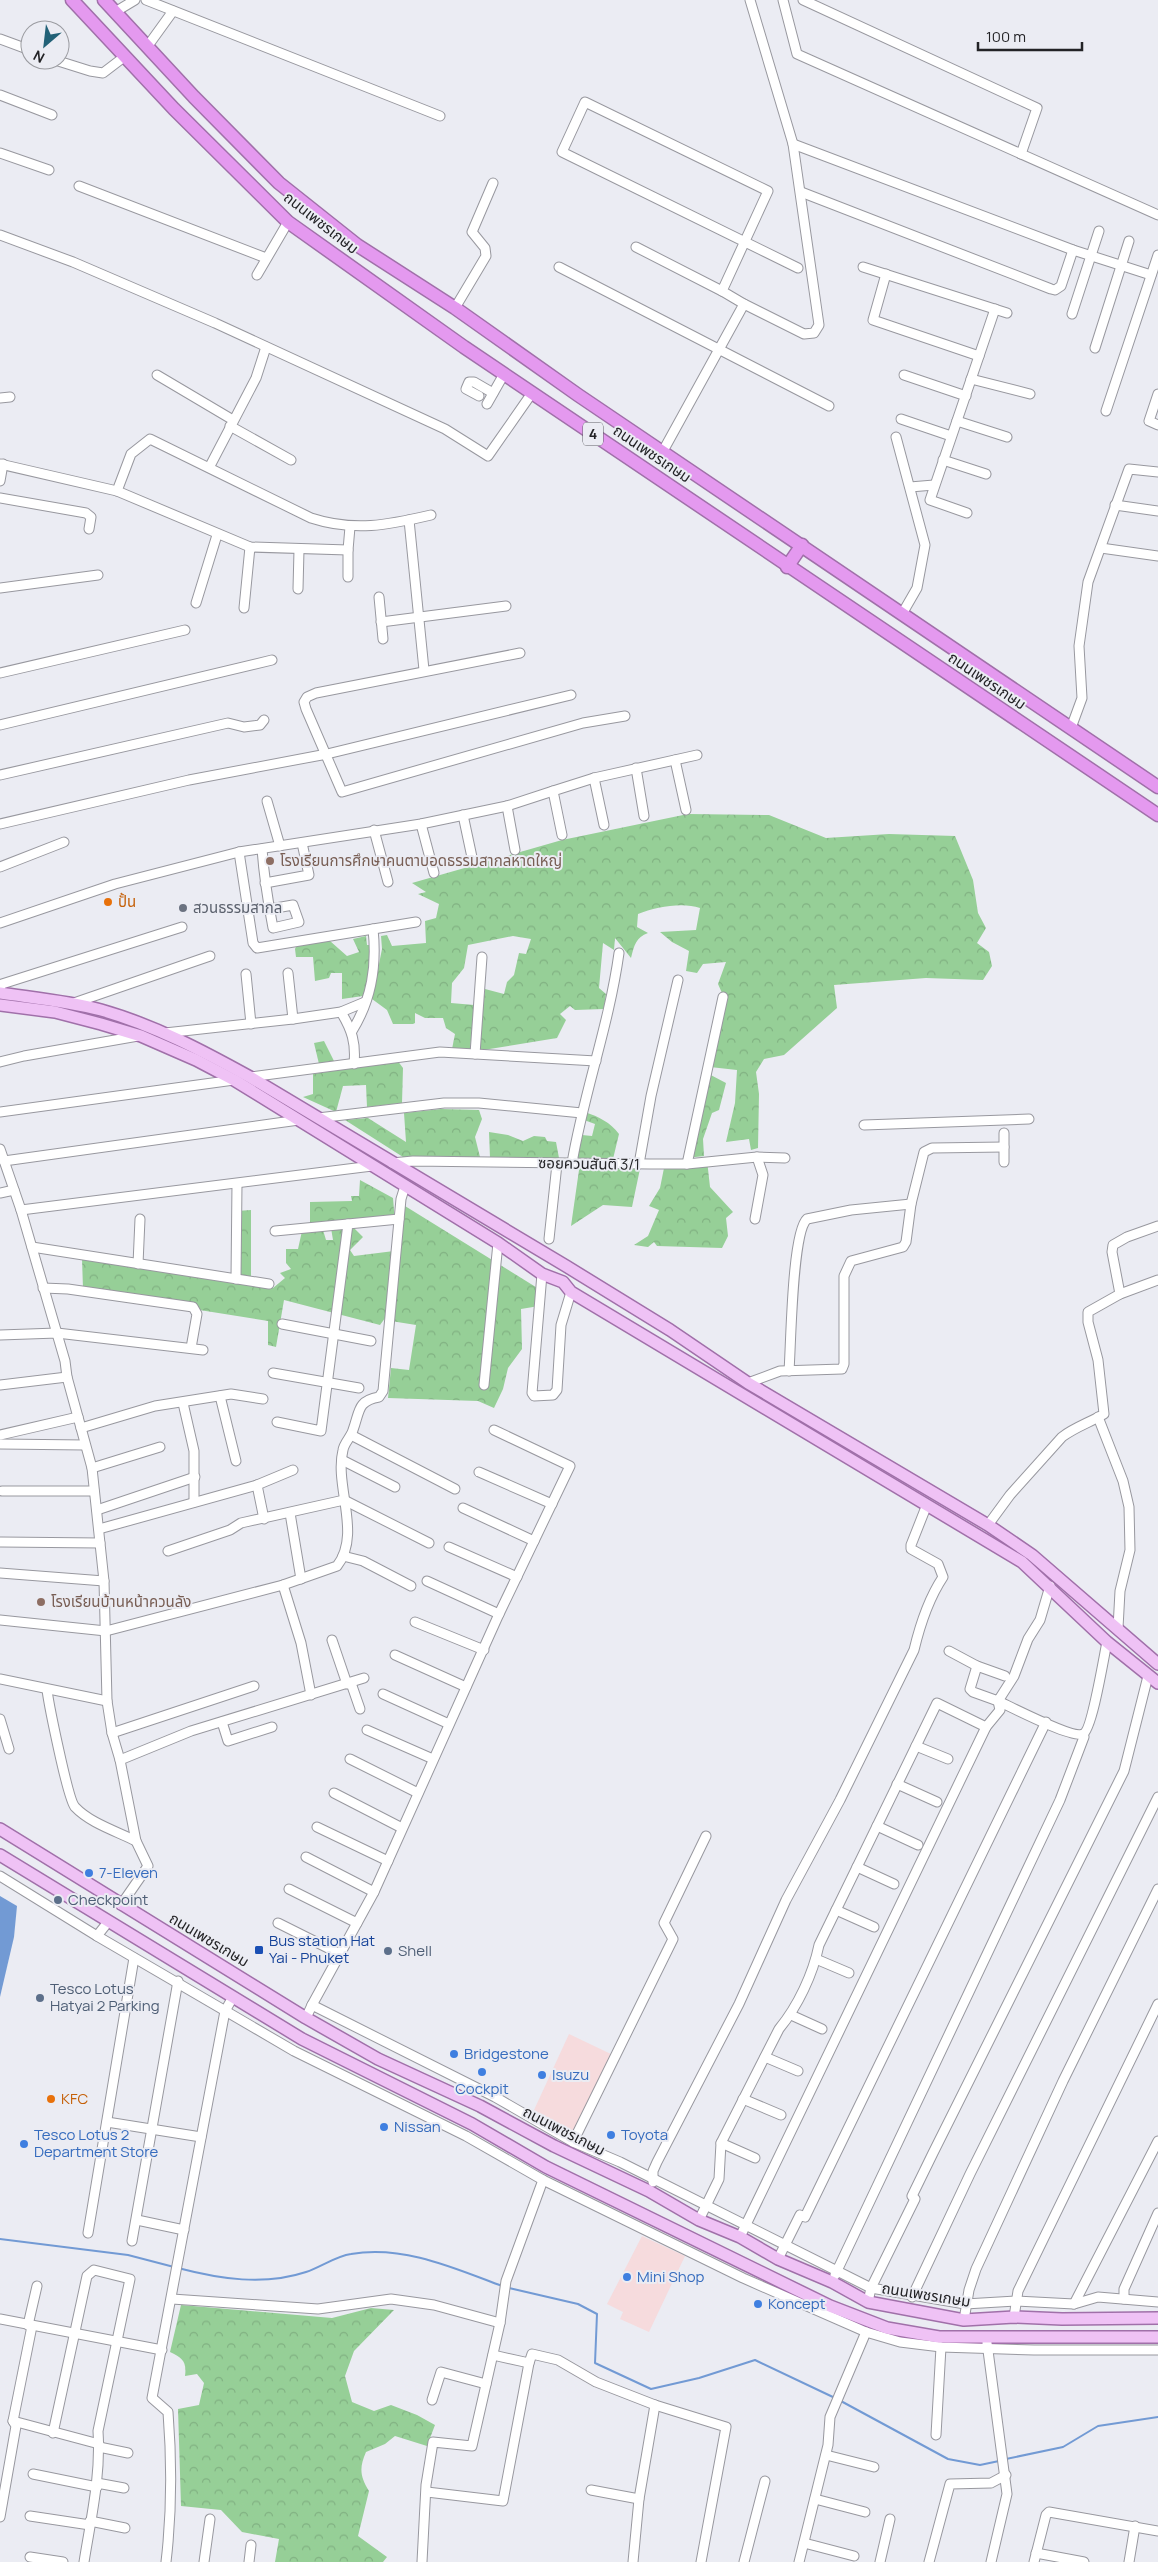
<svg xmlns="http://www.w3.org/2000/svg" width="1158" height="2562" viewBox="0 0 1158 2562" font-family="Manrope,'Noto Sans Thai',sans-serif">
<defs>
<pattern id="forest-crowns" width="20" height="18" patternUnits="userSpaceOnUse" patternTransform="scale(1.25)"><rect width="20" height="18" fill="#96cf97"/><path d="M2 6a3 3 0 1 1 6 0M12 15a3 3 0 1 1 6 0" fill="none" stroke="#81b182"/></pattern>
</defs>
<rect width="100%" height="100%" fill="#ebecf3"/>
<g fill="#f6dbdd">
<path d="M569,2034L613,2055L575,2132L534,2110Z"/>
<path d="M642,2236L685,2256L649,2332L620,2319L623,2312L607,2304Z"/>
</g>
<g fill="url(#forest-crowns)">
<path d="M688,814L769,815L826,838L889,834L955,836L973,880L978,913L986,928L977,943L989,952L992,966L983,980L926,978L834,985L837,1008L784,1055L764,1059L756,1072L759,1094L758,1148L751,1150L749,1139L726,1142L735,1103L737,1070L710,1067L726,1002L718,984L726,962L703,964L697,973L686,971L689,951L672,942L660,932L696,930L700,908C682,902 656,907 638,914L637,927L648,933C636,937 634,946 631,958L615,938L614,950L603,943L599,988L606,994L604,1009L575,1010L570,1006L560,1014L566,1020L557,1038L477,1051L485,989L504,994L507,982L514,975L519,953L526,954L531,939L513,936L468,945L464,968L452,983L451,1003L474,1005L470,1051L452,1049L455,1034L446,1028L443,1018H425L415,1013V1023L413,1024H393L387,1010L372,999L382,949L381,936L387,935L392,946L426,943L425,921L436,918L439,904L418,894L426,892L412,883L562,840Z"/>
<path d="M366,936L367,945H373L374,952L370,953V995L342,999V973H331L329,978L315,981L313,957H296L295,949L298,942L330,941L347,956L359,952L353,939Z"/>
<path d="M324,1041L334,1061L319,1064L314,1043Z"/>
<path d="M397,1060L403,1068L402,1103L367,1107L366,1085L343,1086L336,1112L303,1097L313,1094V1074Z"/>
<path d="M705,1072L726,1083L719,1110L712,1113L703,1139L704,1156L687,1158Z"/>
<path d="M441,1109L479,1110L482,1119L475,1137L480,1157H403L345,1120L368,1118L406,1142L404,1113Z"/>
<path d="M585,1112C599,1117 610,1122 619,1134L613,1159H577L582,1135L592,1136L595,1124L584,1120Z"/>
<path d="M489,1132L508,1135L523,1141L534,1136L545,1137L547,1141L556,1142L559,1158L537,1160L490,1158Z"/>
<path d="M707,1160L710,1187L733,1212L726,1218L728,1236L722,1248L657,1246L654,1242L648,1247L634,1245L648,1236L659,1210L649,1206L660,1188L665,1163Z"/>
<path d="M580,1163L641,1164L632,1207L603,1205L571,1226Z"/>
<path d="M360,1180L393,1198L395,1222L310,1226V1202L352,1201L351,1196H359Z"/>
<path d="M405,1206L539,1289V1306L521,1309L522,1349L508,1368L503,1389L494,1408L478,1401L388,1398L391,1368L409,1370L416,1325L391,1321Z"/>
<path d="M251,1210V1277L233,1274L232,1220H237V1211Z"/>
<path d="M353,1227L363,1237L350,1250L354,1256L394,1251L388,1314L380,1325L284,1300L276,1347L268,1345V1321L99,1294L83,1289L82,1258L273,1288L285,1278L280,1273L291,1269L286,1263V1249H298L302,1231L323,1230L326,1240H333L331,1228Z"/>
<path d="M181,2305L332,2318L371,2308L394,2310L354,2351L345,2376L352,2402L374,2411L391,2405L417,2415L435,2425L427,2446L395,2436L385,2444L366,2452C359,2468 360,2476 369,2491L358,2536L387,2557L383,2562H275L279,2539L242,2532L221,2510L181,2506L178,2409L199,2405L204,2383L197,2374L185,2376C187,2361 182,2358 170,2352Z"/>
</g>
<path fill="#729ad4" d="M0,1896L17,1906L14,1937L0,1997Z"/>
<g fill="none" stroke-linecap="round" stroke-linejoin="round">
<g stroke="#729ad4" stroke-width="2">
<path d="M0,2239L128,2255L174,2267"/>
<path d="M178,2268C220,2279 264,2286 306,2272C321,2267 336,2256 351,2254C404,2245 454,2268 502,2286"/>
<path d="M509,2288L578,2304L597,2314L595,2363L651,2389L699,2378L755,2360L835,2398"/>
<path d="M839,2400L948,2459L980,2465L999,2461"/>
<path d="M1006,2459L1063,2447L1098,2426L1158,2417"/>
</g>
<g stroke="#98989f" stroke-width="11">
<g id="minor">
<path d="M146,0L440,116"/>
<path d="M783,0L797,54L1158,215"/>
<path d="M803,0L1037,108L1021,154"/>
<path d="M115,12L135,0"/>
<path d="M0,39L30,50"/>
<path d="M147,47L173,11"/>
<path d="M55,60L90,71L103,73L124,57"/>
<path d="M0,95L52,115"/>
<path d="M793,144L1073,250L1151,275"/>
<path d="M0,153L49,170"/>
<path d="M79,186L266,258"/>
<path d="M801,192L1051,289L1055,290L1061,286L1073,250"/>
<path d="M0,235L73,262L215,323L445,429L488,456L532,393"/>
<path d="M636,247L722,291"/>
<path d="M559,267L829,406"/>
<path d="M863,267L1007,313"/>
<path d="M886,274L873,320L979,356"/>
<path d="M257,275L288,222"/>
<path d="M744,304L804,334L814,333L819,325L793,144L750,0"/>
<path d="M455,308L486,256L485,248L472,232L493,183"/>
<path d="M1072,314L1099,231"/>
<path d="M1095,348L1129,241"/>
<path d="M157,375L233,420"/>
<path d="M904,375L966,396"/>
<path d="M971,379L1030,394"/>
<path d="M1158,394L1149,421L1158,425"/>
<path d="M479,396L466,389L469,382H474L493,393"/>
<path d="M0,398L10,397"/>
<path d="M487,404L504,374"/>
<path d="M1106,411L1158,255"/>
<path d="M901,419L951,436"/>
<path d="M957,421L1007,437"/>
<path d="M230,426L291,460"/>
<path d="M896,437L925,545L917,588L902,614"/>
<path d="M663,451L744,304L722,291L768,191L585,102L562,152L798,268"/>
<path d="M943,460L986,474"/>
<path d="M0,464L117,491L250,547L348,550"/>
<path d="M210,466L256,378L266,347"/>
<path d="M0,481L3,464"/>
<path d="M910,487L934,485"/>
<path d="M117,491L131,454L150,439L311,518C354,532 388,525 431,515"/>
<path d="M0,498L86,513L91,517L89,529"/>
<path d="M1115,505L1158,511"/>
<path d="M967,513L930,500L995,309"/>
<path d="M409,520L424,670"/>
<path d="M1101,548L1158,556"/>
<path d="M348,577V550L350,527"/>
<path d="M0,588L98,575"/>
<path d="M298,589L299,550"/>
<path d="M379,597L383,639"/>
<path d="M196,603L217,535"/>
<path d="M244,608L250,547"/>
<path d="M381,622L506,606"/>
<path d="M520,653L316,693L307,697L304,702L306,709L342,792L583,723L625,716"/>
<path d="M0,673L185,630"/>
<path d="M0,725L272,660"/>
<path d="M1071,728L1082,698L1079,646L1088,582L1129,469L1158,472"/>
<path d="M675,760L686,810"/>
<path d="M636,768L644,816"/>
<path d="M0,775L228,723L244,727L260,725L264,720"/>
<path d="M594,778L604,825"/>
<path d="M267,801L280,846"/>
<path d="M507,806L515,850"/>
<path d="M463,815L473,862"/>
<path d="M0,824L189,780L327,754L571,695"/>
<path d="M421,824L434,873"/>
<path d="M374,830L388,882"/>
<path d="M562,835L553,791L594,778L697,755"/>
<path d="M262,849C264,876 268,902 273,928L299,922L293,905L270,909"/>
<path d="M239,852L253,943L257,948L416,922"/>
<path d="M0,867L64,842"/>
<path d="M265,883L309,875L302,843"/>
<path d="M0,923L115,884L239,852L421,824L507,806L553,791"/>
<path d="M288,973L293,1019"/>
<path d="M246,974L251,1024"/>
<path d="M0,988L2,984L182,927"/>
<path d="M71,1004L210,956"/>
<path d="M341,1012C352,1030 356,1043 354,1064"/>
<path d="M352,1031C372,999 377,966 373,929"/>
<path d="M165,1033L293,1019L341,1012L365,1002"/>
<path d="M475,1054L482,957"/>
<path d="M0,1062L24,1056L138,1036"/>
<path d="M250,1077L440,1052L596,1061"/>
<path d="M0,1112L234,1080"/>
<path d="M318,1118L444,1103H479L582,1113"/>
<path d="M864,1125L1029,1119"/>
<path d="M0,1149L21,1210L65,1361L67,1377L92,1468L104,1581L107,1701L112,1733L120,1760L136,1841L148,1866L121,1905"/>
<path d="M4,1161L299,1120"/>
<path d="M1004,1162V1133"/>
<path d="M392,1163L413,1161L650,1164H687L757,1157L785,1158"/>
<path d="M572,1163C584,1092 609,1025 619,953"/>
<path d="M639,1164L651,1096L678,980"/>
<path d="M687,1164L723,997"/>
<path d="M0,1193L14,1190"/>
<path d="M21,1210L372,1166"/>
<path d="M755,1219L763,1175L757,1157"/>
<path d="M275,1231L348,1224"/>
<path d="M549,1239L557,1164"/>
<path d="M32,1247L269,1284"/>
<path d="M138,1264L140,1219"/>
<path d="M542,1274L532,1393L534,1396L553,1395L557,1390L561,1325L571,1292"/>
<path d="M236,1279L237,1184"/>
<path d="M43,1288L68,1289L193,1307L197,1314L191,1348"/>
<path d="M1120,1294L1112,1252L1113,1245L1127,1237L1158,1226"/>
<path d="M282,1324L371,1341"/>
<path d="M0,1335L57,1333L203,1350"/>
<path d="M789,1371C791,1345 792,1232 807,1219L851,1210L911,1204"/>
<path d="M273,1373L359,1388"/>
<path d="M748,1383L780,1371L842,1369L844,1364V1276L851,1261L903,1247L906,1242L911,1204L924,1152L932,1148L1004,1147"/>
<path d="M0,1385L67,1377"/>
<path d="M484,1385L498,1243"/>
<path d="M220,1396L236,1461"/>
<path d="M183,1403L194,1451V1502"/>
<path d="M1098,1417L1123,1481L1129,1507L1130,1550L1120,1591L1118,1628"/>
<path d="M277,1422L321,1431L348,1224L399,1219"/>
<path d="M81,1428L155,1406L231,1394L263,1399"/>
<path d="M0,1435L78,1417"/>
<path d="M351,1435L455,1489"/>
<path d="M0,1444L85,1445"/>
<path d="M342,1460L395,1487"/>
<path d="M92,1468L160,1447"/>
<path d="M479,1472L552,1504"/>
<path d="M257,1485L264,1519"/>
<path d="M2,1491H94"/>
<path d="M463,1508L534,1541"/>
<path d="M97,1510L195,1477"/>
<path d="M290,1513L301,1579"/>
<path d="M988,1525L1010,1495L1062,1437C1075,1427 1091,1422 1104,1414L1098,1360L1088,1322V1312L1120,1294L1158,1280"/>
<path d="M99,1529L257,1485L293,1470"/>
<path d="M1,1542L100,1543"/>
<path d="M449,1547L517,1577"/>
<path d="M168,1551L230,1530L241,1523L344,1500L429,1543"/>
<path d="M343,1556L363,1561L411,1586"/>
<path d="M0,1573L104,1581"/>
<path d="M427,1581L499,1614"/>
<path d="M283,1585L301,1643L311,1695"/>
<path d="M0,1620L106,1631L283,1585L337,1566C362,1534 334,1486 343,1450C344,1443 351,1437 353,1430C360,1411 357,1401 379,1397L383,1391L401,1199L405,1186"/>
<path d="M415,1622L484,1650"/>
<path d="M332,1640L347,1684"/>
<path d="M949,1651L977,1666L1005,1676"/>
<path d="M395,1655L466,1687"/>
<path d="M977,1666L970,1689L973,1692L998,1701L1014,1676L1028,1639L1040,1620L1050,1586"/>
<path d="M0,1679L107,1701"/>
<path d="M351,1683L360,1709"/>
<path d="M47,1690C49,1705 68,1800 75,1807C90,1823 116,1831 136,1841"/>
<path d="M383,1694L449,1724"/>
<path d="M0,1719L9,1749"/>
<path d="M222,1722L228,1741L272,1727"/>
<path d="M367,1730L433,1759"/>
<path d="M112,1733L254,1686"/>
<path d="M916,1746L948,1759"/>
<path d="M350,1759L418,1793"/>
<path d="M120,1760L191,1731L364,1678"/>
<path d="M897,1784L937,1802"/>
<path d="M334,1793L402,1828"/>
<path d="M877,1826L918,1845"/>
<path d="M317,1827L388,1861"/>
<path d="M306,1857L374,1892"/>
<path d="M857,1867L894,1884"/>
<path d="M0,1876L97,1936L294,2051L466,2136L543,2180L743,2278L866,2332L900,2342L941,2347L1034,2350H1158"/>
<path d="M289,1889L357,1923"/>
<path d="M836,1910L874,1927"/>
<path d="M278,1923L340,1954"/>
<path d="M97,1936L108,1922"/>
<path d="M816,1959L849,1973"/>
<path d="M312,2005L374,1892L499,1614L570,1466L494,1430"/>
<path d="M791,2015L822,2029"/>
<path d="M306,2018L312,2005L495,2097L573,2142L620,2162L871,2288L965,2304L1016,2301L1074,2304L1098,2297L1158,2302"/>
<path d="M765,2057L798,2071"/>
<path d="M743,2099L781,2115"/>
<path d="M107,2122L201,2137"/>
<path d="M573,2142L673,1939L664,1923L706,1836"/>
<path d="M721,2143L755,2158"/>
<path d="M653,2182V2171L657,2162L739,2004L786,1900L840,1800L914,1650C920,1625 929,1598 943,1577L938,1564L911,1549V1545L926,1507"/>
<path d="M137,2220L184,2230"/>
<path d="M699,2220L719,2179L721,2143L779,2029C798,2006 813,1974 819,1945L937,1703L986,1727"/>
<path d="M88,2233L134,1958"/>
<path d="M740,2237L986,1727L1000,1710L998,1701C1011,1707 1073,1739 1083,1734C1092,1730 1104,1656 1107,1642"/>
<path d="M132,2241L178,1981"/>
<path d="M778,2259L800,2215L805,2217L1046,1722"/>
<path d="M835,2275L1060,1800L1084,1737L1082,1735"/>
<path d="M912,2297L970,2174L1158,1797"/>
<path d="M172,2299L318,2309L391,2299L434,2305L500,2323"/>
<path d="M1124,2299V2289L1158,2213"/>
<path d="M868,2302L871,2288L915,2199L912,2196L933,2153L1124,1771L1148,1676"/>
<path d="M1074,2304L1158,2141"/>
<path d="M1014,2317L1018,2291L1158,2004"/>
<path d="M0,2319L162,2350"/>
<path d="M964,2320L969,2290L976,2269L1063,2081L1158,1889"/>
<path d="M28,2325L37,2286"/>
<path d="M987,2343L1007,2494L991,2562"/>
<path d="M493,2355L529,2363L532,2354L558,2360L596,2382L655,2405L726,2427L701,2562"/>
<path d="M432,2400L441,2372L486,2384"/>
<path d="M13,2421L99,2444"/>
<path d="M53,2433L87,2276L94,2270L130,2279L98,2431C101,2476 91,2518 84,2562"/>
<path d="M936,2435L941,2347"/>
<path d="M99,2447L128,2453"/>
<path d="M826,2455L874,2467"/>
<path d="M33,2474L97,2487"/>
<path d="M97,2483L124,2488"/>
<path d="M591,2490L639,2499"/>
<path d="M427,2492L503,2501L529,2363"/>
<path d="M815,2499L865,2512"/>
<path d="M30,2516L90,2525"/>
<path d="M0,2517L16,2426L13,2421L32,2326"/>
<path d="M90,2521L125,2528"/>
<path d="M804,2543L854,2556"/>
<path d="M1036,2553L1084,2562"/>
<path d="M30,2557L63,2562"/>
<path d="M166,2562C172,2511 172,2463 168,2412L152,2398L225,2011L233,1997"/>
<path d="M204,2562L210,2519"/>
<path d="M249,2562L251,2545"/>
<path d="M422,2562L426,2485L433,2442L472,2446L500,2323L506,2281L543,2180"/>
<path d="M633,2562L639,2499L655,2405"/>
<path d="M744,2562L765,2481"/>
<path d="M799,2562L828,2445L830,2417L866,2332"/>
<path d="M880,2562L890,2519"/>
<path d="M929,2562L950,2484L991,2483L1006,2475"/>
<path d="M1034,2562L1046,2515L1049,2512L1158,2531"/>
<path d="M1129,2562L1135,2526"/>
</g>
</g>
<g stroke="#a070a9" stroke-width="14">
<g id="major">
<path d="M0,993C34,998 68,1001 101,1010C154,1025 203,1051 250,1077L566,1266L670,1330L748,1383L988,1525L1032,1555L1158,1664"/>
<path d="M0,1005L55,1012L101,1024L141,1036L196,1060L234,1080L498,1243L542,1274L563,1282L571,1292L1022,1562L1107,1642L1158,1683"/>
<path d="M0,1829L306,2018L378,2059L480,2106L554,2146L649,2191L699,2220L740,2237L778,2259L832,2282L868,2302L964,2320L1014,2317L1062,2319L1158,2318"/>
<path d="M0,1855L302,2039L472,2124L546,2167L830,2306L887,2328L939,2337H1158"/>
</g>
</g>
<g stroke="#a070a9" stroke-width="15">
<g id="highway">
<path d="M72,0L174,109L288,222L464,347L1158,815"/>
<path d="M104,0L194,97L279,183L357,245L455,308L578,395L1158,787"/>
<path d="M787,567L802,545"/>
</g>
</g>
<use href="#minor" stroke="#fff" stroke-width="9"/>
<use href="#major" stroke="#efc2f5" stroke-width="11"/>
<use href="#highway" stroke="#e499ef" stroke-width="12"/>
</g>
<g fill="#8d6e63" stroke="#ebecf3" stroke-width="2">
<circle cx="270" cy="861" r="5"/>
<circle cx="41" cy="1602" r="5"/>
</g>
<g fill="#e8710a" stroke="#ebecf3" stroke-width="2">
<circle cx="108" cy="902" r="5"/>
<circle cx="51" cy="2099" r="5"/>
</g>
<circle fill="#6b7280" stroke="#ebecf3" stroke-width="2" cx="183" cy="908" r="5"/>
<g fill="#3f7fe0" stroke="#ebecf3" stroke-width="2">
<circle cx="89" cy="1873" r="5"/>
<circle cx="454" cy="2054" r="5"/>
<circle cx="482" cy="2072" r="5"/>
<circle cx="542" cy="2075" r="5"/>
<circle cx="384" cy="2127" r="5"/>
<circle cx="611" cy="2135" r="5"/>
<circle cx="24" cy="2144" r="5"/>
<circle cx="627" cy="2277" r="5"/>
<circle cx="758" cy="2304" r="5"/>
</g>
<g fill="#5c6f8a" stroke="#ebecf3" stroke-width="2">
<circle cx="58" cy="1900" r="5"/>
<circle cx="388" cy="1951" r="5"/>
<circle cx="40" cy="1998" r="5"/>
</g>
<rect fill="#1a4fb4" stroke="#ebecf3" stroke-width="2" x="254" y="1945" width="10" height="10" rx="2.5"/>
<g text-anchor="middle" stroke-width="4" stroke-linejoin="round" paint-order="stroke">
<rect fill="#ebecf3" stroke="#5f5f64" stroke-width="1" x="583" y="422.5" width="20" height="23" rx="4"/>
<g font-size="14" font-weight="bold" fill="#232326">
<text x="593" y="439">4</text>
</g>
<g font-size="15" fill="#232326" stroke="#ebecf3">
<text transform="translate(321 223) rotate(38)" y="5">ถนนเพชรเกษม</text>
<text transform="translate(652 454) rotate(34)" y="5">ถนนเพชรเกษม</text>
<text transform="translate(987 681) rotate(34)" y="5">ถนนเพชรเกษม</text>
<text transform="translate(589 1164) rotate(1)" y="5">ซอยควนสันติ 3/1</text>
<text transform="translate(209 1940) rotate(31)" y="5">ถนนเพชรเกษม</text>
<text transform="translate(564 2131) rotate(27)" y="5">ถนนเพชรเกษม</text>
<text transform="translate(926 2295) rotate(9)" y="5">ถนนเพชรเกษม</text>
</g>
<g font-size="15" fill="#785e54" stroke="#ebecf3" text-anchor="start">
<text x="280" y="866">โรงเรียนการศึกษาคนตาบอดธรรมสากลหาดใหญ่</text>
<text x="51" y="1607">โรงเรียนบ้านหน้าควนลัง</text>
</g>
<g font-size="15" fill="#c56008" stroke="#ebecf3" text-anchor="start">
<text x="118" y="907">ปั้น</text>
<text x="61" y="2104">KFC</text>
</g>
<g font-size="15" fill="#5b616d" stroke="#ebecf3" text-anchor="start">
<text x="193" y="913">สวนธรรมสากล</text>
</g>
<g font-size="15" fill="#366cbe" stroke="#ebecf3" text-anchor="start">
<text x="99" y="1878">7-Eleven</text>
<text x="464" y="2059">Bridgestone</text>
<text x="552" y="2080">Isuzu</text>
<text x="482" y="2094" text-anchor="middle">Cockpit</text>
<text x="394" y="2132">Nissan</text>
<text x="34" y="2140">Tesco Lotus 2<tspan x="34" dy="17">Department Store</tspan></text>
<text x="621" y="2140">Toyota</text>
<text x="637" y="2282">Mini Shop</text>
<text x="768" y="2309">Koncept</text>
</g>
<g font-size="15" fill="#4e5e75" stroke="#ebecf3" text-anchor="start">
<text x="68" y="1905">Checkpoint</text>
<text x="398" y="1956">Shell</text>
<text x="50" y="1994">Tesco Lotus<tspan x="50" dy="17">Hatyai 2 Parking</tspan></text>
</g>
<g font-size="15" fill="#164399" stroke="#ebecf3" text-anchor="start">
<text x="269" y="1946">Bus station Hat<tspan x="269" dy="17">Yai - Phuket</tspan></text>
</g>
</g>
<g transform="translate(45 45) rotate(208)"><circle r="24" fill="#ebecf3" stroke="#9b9ca1"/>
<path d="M0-4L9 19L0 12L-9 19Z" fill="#226177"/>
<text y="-8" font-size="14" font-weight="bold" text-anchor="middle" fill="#232326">N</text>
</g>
<path d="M978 42v8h104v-8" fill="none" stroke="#232326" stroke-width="2.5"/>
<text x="986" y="42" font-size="15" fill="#232326" stroke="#ebecf3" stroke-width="4" paint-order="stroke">100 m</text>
</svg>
